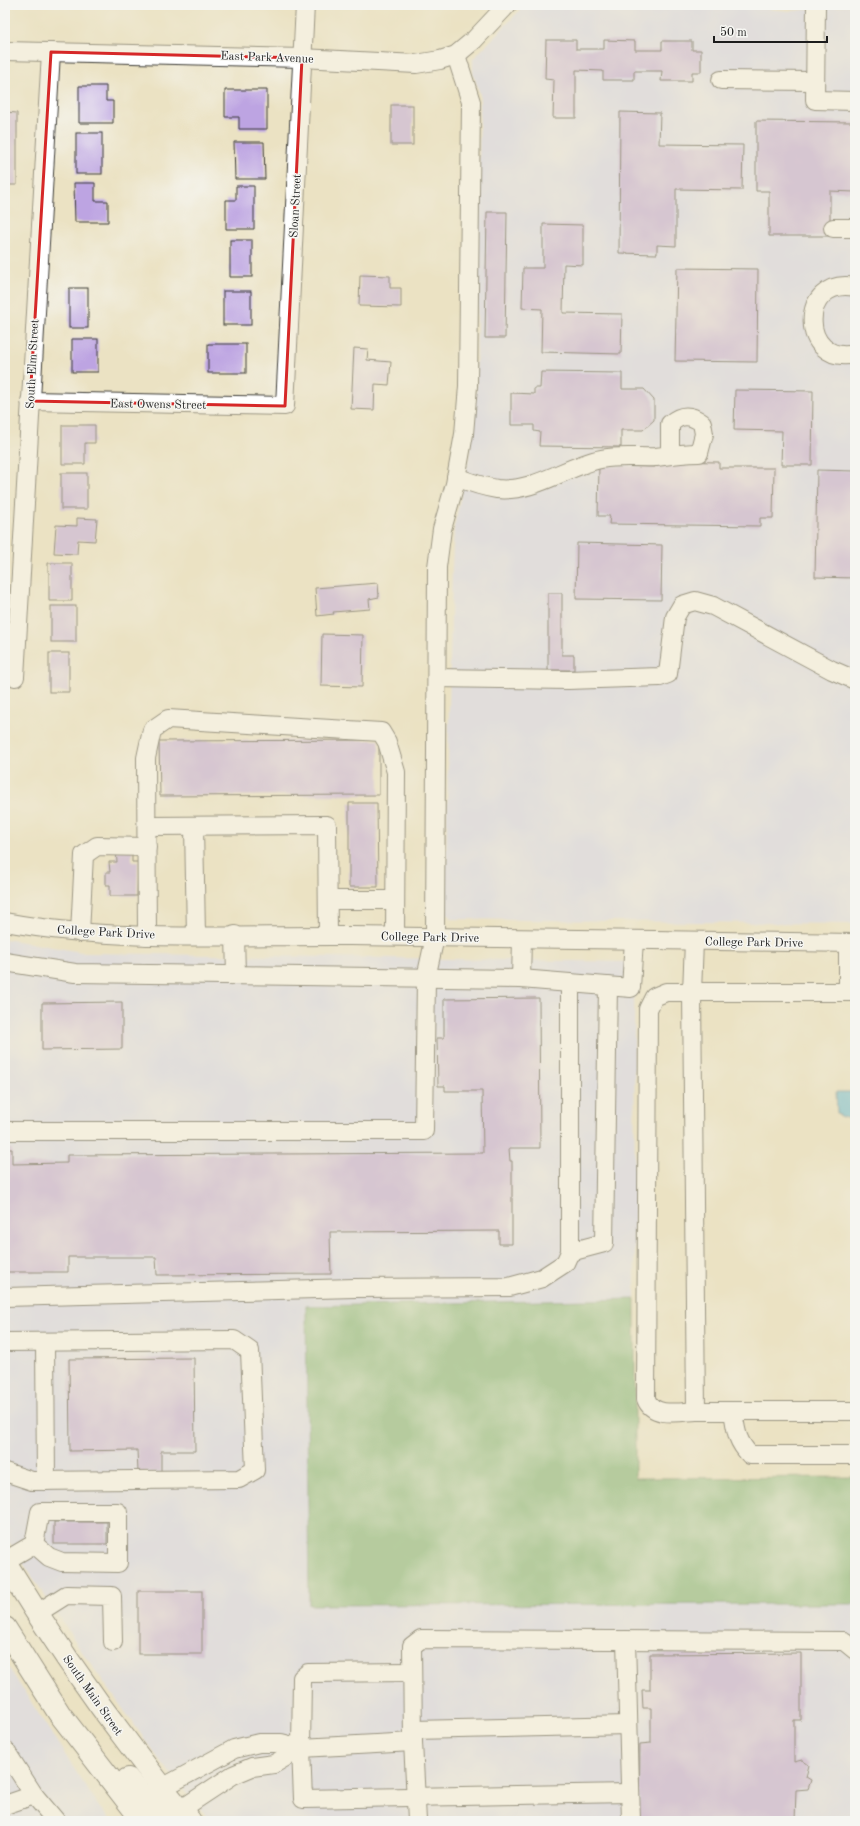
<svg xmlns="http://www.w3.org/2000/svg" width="860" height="1826" viewBox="0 0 860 1826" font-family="'Old Standard TT',serif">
<rect width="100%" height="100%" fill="#f6f6f2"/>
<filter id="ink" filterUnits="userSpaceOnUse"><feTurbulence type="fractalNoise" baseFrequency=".025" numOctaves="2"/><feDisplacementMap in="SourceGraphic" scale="8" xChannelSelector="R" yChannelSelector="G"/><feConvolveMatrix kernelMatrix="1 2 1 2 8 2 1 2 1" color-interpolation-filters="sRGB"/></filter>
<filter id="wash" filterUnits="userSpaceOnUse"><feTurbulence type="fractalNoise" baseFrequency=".012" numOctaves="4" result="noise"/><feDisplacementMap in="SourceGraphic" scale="16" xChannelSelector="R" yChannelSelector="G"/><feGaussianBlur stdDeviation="0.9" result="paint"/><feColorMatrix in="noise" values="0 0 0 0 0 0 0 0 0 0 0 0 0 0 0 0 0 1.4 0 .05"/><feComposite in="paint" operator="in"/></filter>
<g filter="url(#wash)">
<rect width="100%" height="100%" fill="#ebe2c3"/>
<g fill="#d4d8f9">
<path d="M525,5H723L791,11L855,5V924L452,919L445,910L452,569L454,527L470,452L476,391L480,94L473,74V59Z"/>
<path d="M5,939L87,953L634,962L635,1299L306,1306L309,1605L855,1604V1821H211L163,1765L83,1653L5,1536Z"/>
<path d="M5,1662L99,1807L111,1821H5Z"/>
</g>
<path fill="#74b071" stroke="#486646" d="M635,1299V1478L855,1477V1604L309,1605L306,1306Z"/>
<path fill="#5bb8d9" stroke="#3c6a7a" d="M836,1092H855V1120L842,1117L837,1113Z"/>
<g id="blocks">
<g fill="#bda4e2">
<path d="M546,40H576V49H604V40L635,41V50H662V41H692V50H701V72H692V81H661L662,71H634V80H603V71L576,70V118H553L554,80L545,79Z"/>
<path d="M79,86H106V101H113V123H79Z"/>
<path d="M225,90H267V129H239V117H225Z"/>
<rect x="391" y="105" width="22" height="40"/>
<path d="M5,112L17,113V185H5Z"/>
<path d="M620,112L660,113L659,144L743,145L742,190L676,189V246L657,245V254L619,253Z"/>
<path d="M756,121L855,122V192L830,191V236H769V191H756Z"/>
<rect x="76" y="133" width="26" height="41"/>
<path d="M234,142H264L265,179H235Z"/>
<path d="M74,183H95V201H108V222H75Z"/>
<path d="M236,186H254V229H226V200H236Z"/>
<path d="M487,212H507L505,338H485Z"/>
<path d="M543,224L583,225V265L564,264L563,313L622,314L621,354L541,352L542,309L522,308L523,268H543Z"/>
<rect x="230" y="240" width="22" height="37"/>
<path d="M677,268L758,269L757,362L675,361Z"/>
<path d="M360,275L390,276V288H401V307L359,306Z"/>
<rect x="69" y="288" width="19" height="40"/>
<rect x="223" y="291" width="28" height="34"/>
<rect x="72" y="339" width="26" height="33"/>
<rect x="208" y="344" width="38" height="29"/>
<path d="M354,348L368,349L367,360L391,362L389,385L375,384L374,410L351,409Z"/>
<path d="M541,372L622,373V389H644L654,400V420L643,430H621V447L539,446L540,432L534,431V425H511V393L534,394V388H540Z"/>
<path d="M735,390L813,391L812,465H781L782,431L734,430Z"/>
<path d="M62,425H95V443H85V464H62Z"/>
<path d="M655,461L719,462V468H774L773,518H760V526L609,524L610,516H598L599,466L655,467Z"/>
<path d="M817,470L855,471V578L815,577Z"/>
<rect x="61" y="473" width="26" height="36"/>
<path d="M77,518L97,519L95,541L78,540L77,554L54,553L56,525L77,526Z"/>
<path d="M577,543L662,545L661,600L576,599Z"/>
<path d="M48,563H72V601H49V572H48Z"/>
<path d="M378,583L379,597L369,599L370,609L333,612L334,614L317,616L315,588Z"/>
<path d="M548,593H562V655H574V670H548Z"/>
<rect x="51" y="606" width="25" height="36"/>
<path d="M322,634L363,635L362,687L321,686Z"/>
<rect x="49" y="653" width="20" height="39"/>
<path d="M379,740V795L160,796L159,741Z"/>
<path d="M349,803H377L378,887H349Z"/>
<path d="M116,850H132V862H138L137,896H110V885H106V872H110L109,862H117Z"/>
<path d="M539,998L540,1148H509L510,1161H512V1244H499V1231L330,1232L331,1274L157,1275L156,1257H68V1272H5V1149H12V1164L67,1163V1155L483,1153L482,1091H445V1086H438L437,1038H444V999Z"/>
<path d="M122,1002V1049L42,1050V1003Z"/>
<path d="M194,1358L195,1451H161V1472H138L137,1450L70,1451L69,1359Z"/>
<rect x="54" y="1522" width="53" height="22"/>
<rect x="138" y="1591" width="64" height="63"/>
<path d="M801,1653V1720H794V1762L802,1760L809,1765L806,1777L811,1780L808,1789L796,1790L795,1821H639L640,1744L651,1743V1708H643L642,1690H650V1654Z"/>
</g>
</g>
</g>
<g filter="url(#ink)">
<use href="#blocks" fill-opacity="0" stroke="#3b3a35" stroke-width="1"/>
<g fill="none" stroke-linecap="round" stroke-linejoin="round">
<g stroke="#3b3a35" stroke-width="20">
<g id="minor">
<path d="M816,5L815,100L855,101"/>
<path d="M5,51L302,58L416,64L440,60L456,55L474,40L507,5"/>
<path d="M721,80L815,81"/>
<path d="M833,228H855"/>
<path d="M855,287C797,276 800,367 855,354"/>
<path d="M30,401L285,406L305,5"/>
<path d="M456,477C469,482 483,487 497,489C534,493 566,466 601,459C620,455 638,458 656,457C670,455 684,453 699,453L704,434L702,423C690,414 681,414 670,424V454"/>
<path d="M15,677L51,52"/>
<path d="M437,678L568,680L660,677L668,674L675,617L682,605L695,601L713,606L832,670L855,680"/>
<path d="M147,826L327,825L328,936"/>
<path d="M194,826L196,936"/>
<path d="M328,900H395"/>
<path d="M5,922C118,943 236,935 351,936C519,937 687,941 855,943"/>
<path d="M80,933L84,855L97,846L147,847"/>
<path d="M235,935L236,975"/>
<path d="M147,936L146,758L152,730L168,719L381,732L387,742L396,772L395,936"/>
<path d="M694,941L692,992L696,1411H855"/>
<path d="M5,962L75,973L521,979L522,939"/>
<path d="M521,979L631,988L634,940"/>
<path d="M570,983V1252L604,1243L608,986"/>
<path d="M848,992V943"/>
<path d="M5,1131H424L426,978L435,937L437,567L442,529L455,484L464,434L468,386L471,102L456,55"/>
<path d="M5,1297L355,1288L509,1287L542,1278L565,1263L570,1252"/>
<path d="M5,1342L234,1340L250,1351L255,1470L239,1479L32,1481L5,1472"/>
<path d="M45,1342L46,1481"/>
<path d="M696,1411C680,1412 653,1418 646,1399L648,1009L654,997L666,992H855"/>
<path d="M733,1411C736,1430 736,1440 750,1455H855"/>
<path d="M5,1561L34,1544L40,1512H118V1563L62,1562L49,1557L34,1544"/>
<path d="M36,1614L66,1595L112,1596L113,1642"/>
<path d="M626,1640L631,1821"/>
<path d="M412,1672L308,1673L302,1678L301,1748L303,1799L630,1793"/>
<path d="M413,1730L628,1725"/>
<path d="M413,1742L417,1821"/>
<path d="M5,1750L34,1795"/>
<path d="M162,1788L234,1749L259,1743H281L301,1748L413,1742L412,1646L421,1639L844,1641L855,1650"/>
<path d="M5,1805L34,1795L56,1821"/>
<path d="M180,1810L233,1775L252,1767L274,1764L301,1748"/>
</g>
</g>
<g stroke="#3b3a35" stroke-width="24">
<g id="major">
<path d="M5,1562C45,1628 88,1691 135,1752C153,1775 170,1799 190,1821"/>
<path d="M5,1628L59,1713L143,1821"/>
<path d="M128,1779L154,1810C163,1815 170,1813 180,1810"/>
</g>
</g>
<use href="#minor" stroke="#fff" stroke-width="18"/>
<use href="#major" stroke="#fff" stroke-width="22"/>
</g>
</g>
<path d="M0 0H860V1826H0ZM51,52L302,58L285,406L30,401Z" fill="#ebe2c3" fill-opacity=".55" fill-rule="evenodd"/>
<path fill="none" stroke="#d62828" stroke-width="3" stroke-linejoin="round" d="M51,52L302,58L285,406L30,401Z"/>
<g text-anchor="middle" stroke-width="3" stroke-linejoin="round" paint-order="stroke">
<g font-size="12" fill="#1c1c1c" stroke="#f6f6f2">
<text transform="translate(267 57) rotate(2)" y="4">East Park Avenue</text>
<text transform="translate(295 206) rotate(-87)" y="4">Sloan Street</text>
<text transform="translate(32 364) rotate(-87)" y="4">South Elm Street</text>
<text transform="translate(158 404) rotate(1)" y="4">East Owens Street</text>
<text transform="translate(106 932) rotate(3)" y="4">College Park Drive</text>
<text transform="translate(430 937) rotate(1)" y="4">College Park Drive</text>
<text transform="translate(754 942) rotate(1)" y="4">College Park Drive</text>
<text transform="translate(93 1695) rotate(55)" y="4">South Main Street</text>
</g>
</g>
<rect width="860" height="1826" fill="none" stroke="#f6f6f2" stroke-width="20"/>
<path d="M714 36v6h113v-6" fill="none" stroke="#1c1c1c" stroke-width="2"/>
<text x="720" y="36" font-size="12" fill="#1c1c1c" stroke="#f6f6f2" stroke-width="3" paint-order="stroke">50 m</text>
</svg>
